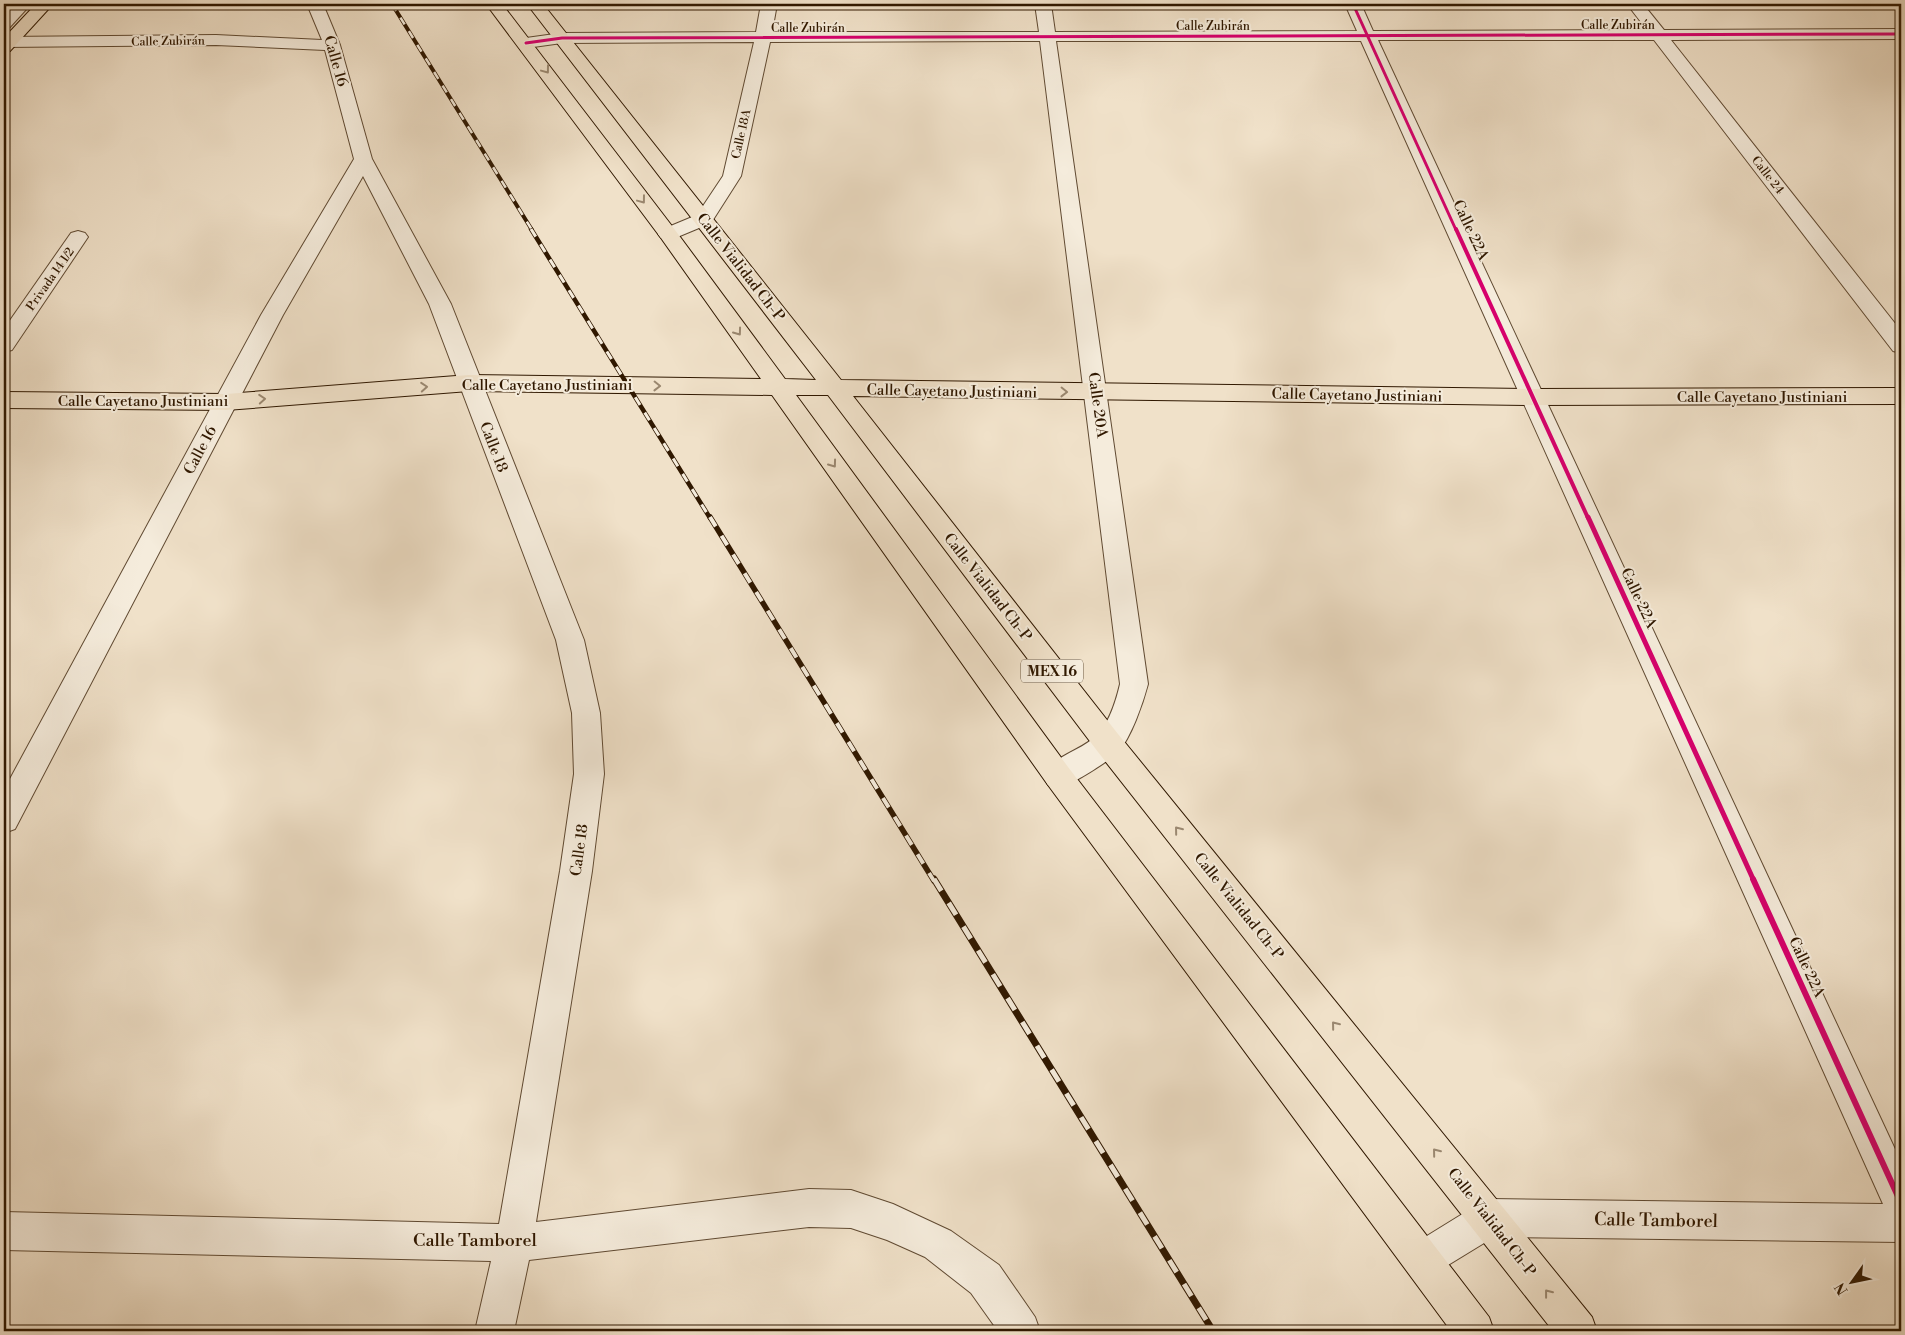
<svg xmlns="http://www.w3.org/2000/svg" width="1905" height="1335" viewBox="0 0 1905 1335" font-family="'Libre Bodoni',serif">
<rect width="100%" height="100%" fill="#f0e1c9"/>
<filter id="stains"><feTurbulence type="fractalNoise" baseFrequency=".004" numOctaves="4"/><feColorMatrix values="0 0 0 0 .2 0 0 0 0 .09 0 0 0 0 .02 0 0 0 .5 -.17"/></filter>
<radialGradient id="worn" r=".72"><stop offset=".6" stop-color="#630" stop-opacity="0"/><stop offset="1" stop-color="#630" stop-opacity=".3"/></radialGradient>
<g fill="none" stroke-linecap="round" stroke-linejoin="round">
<g stroke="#604a32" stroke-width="2">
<g id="minor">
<path d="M14,4H31L10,27L4,29V15Z"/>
<path d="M307,4H323L340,45L372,159L451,304L584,640L600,713L604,774L592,871L536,1222L809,1189L851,1190L893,1204L951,1231L999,1265L1035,1317L1040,1331H998L971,1293L925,1257L887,1240L851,1228L809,1227L529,1260L514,1331H475L491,1261L4,1250V1212L499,1224L560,871L574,774L572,713L556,640L429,304L363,176L283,315L15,829L4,833V790L261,315L354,159L325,50L216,45L4,47V37L216,35L322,40Z"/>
<path d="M761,4H777L772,32H1039L1035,4H1051L1055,32L1357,31L1345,4H1361L1373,31L1647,30L1627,4H1643L1664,30L1901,29V39L1671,40L1901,331V353L1893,351L1654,40H1378L1901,1162V1242L1494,1237L1435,1273L1422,1279L1409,1273L1403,1260L1409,1247L1477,1205L1490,1199L1883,1204L1361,41H1056L1148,684C1143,703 1131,738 1118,752C1108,762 1072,784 1058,789L1048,785L1043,776C1054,754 1083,751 1098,734C1110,721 1116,701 1120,684L1040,41L770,42L741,176L711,223L675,238H661L658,234L661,230L697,215L723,176L754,42L562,43L526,48L520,47L518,43L520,39L526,38L562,33L756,32Z"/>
<path d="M78,231L85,233L88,237L12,350L4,352V329L71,233Z"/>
</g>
</g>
<g stroke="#301800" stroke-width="2">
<g id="major">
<path d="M36,4H53L10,51L4,52V38Z"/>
<path d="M486,4H502L675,230L785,379L816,380L527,4H543L841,380L1534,389L1901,388V404L1534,405L853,396L1118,734L1592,1317L1597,1331H1553L1098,752L828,395H796L1068,767L1489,1317L1494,1331H1451L1048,785L772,395L469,391L226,410L4,408V392L226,394L469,375L761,379L661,238Z"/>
</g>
</g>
<use href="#minor" fill="#f5ecdc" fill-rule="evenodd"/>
<use href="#major" fill="#f0e1c9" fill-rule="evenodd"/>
<g stroke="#301800" stroke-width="4">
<path id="rail-far3" d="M392,4L532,230"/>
</g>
<g stroke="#301800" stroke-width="4.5">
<path id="rail-far2" d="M531,229L710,518"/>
</g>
<g stroke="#301800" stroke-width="5.5">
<path id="rail-far1" d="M710,517L934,881"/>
</g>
<g stroke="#301800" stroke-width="7">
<path id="rail" d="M934,879L1213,1331"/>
</g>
<use href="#rail-far3" stroke="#f5ecdc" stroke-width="2.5" stroke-dasharray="8" stroke-linecap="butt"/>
<use href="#rail-far2" stroke="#f5ecdc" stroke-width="3" stroke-dasharray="9" stroke-linecap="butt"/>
<use href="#rail-far1" stroke="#f5ecdc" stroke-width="4" stroke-dasharray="11" stroke-linecap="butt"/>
<use href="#rail" stroke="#f5ecdc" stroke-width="5" stroke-dasharray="14" stroke-linecap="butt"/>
<g stroke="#f5ecdc" stroke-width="5">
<g id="cycleway-far3">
<path d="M1353,4L1456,230"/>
<path d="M526,43L562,38L1901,34"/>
</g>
</g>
<g stroke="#f5ecdc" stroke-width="6">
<path id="cycleway-far2" d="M1456,229L1588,518"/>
</g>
<g stroke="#f5ecdc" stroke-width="8">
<path id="cycleway-far1" d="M1588,517L1754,881"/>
</g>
<g stroke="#f5ecdc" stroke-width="9">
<path id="cycleway" d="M1753,879L1901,1203"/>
</g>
<use href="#cycleway-far3" stroke="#d6006c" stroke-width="3"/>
<use href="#cycleway-far2" stroke="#d6006c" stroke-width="4"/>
<use href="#cycleway-far1" stroke="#d6006c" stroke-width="5"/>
<use href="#cycleway" stroke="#d6006c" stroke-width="6"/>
</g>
<defs><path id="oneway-chevron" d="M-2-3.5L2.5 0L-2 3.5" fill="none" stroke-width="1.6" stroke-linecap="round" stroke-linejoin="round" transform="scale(1.25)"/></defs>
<g stroke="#9a876f">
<use href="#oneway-chevron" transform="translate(546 70) rotate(53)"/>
<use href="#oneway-chevron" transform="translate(642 200) rotate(53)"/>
<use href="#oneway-chevron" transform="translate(738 332) rotate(54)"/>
<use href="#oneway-chevron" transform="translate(657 386) rotate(1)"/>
<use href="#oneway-chevron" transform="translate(424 387) rotate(-4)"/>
<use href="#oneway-chevron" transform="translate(1064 392) rotate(1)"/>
<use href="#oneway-chevron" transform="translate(262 399) rotate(-4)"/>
<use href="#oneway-chevron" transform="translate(833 464) rotate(54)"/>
<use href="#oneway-chevron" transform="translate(1178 830) rotate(-129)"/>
<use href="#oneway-chevron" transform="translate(1335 1025) rotate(-129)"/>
<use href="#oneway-chevron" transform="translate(1436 1152) rotate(-129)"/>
<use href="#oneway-chevron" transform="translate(1548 1293) rotate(-128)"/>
</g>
<g text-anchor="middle" stroke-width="4" stroke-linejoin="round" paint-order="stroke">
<g font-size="12" fill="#301800" stroke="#f5ecdc">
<text x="1618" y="29">Calle Zubirán</text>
<text x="1213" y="30">Calle Zubirán</text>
<text x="808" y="32">Calle Zubirán</text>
<text transform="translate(168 41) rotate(-1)" y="4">Calle Zubirán</text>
<text transform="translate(741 134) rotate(-77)" y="4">Calle 18A</text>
<text transform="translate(1768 175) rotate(52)" y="4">Calle 24</text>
<text transform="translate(50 279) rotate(-55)" y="4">Privada 14 1/2</text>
</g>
<rect fill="#f5ecdc" stroke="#6b5842" stroke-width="1" x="1021" y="659.5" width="62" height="23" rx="4"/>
<g font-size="14" font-weight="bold" fill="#301800">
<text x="1052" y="676">MEX 16</text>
</g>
<g font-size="15" fill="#301800" stroke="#f5ecdc">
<text transform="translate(336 61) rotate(74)" y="5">Calle 16</text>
<text transform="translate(1471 230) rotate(65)" y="5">Calle 22A</text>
<text transform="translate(741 267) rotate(52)" y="5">Calle Vialidad Ch-P</text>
<text x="547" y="390">Calle Cayetano Justiniani</text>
<text transform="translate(952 391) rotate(1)" y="5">Calle Cayetano Justiniani</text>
<text transform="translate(1357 395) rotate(1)" y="5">Calle Cayetano Justiniani</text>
<text x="1762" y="402">Calle Cayetano Justiniani</text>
<text x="143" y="406">Calle Cayetano Justiniani</text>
<text transform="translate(1098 405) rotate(82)" y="5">Calle 20A</text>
<text transform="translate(494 447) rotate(69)" y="5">Calle 18</text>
<text transform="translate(200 450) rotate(-62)" y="5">Calle 16</text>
<text transform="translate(988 587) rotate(52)" y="5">Calle Vialidad Ch-P</text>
<text transform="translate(1639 598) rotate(65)" y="5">Calle 22A</text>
<text transform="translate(579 850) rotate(-82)" y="5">Calle 18</text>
<text transform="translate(1239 906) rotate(51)" y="5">Calle Vialidad Ch-P</text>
<text transform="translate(1807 967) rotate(65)" y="5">Calle 22A</text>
<text transform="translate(1492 1222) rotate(52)" y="5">Calle Vialidad Ch-P</text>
</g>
<g font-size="18" fill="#301800" stroke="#f5ecdc">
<text transform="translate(1656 1220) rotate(1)" y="6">Calle Tamborel</text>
<text x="475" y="1246">Calle Tamborel</text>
</g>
</g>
<rect width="1905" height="1335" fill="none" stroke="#f0e1c9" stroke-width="20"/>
<rect x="5" y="5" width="1895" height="1325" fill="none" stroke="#301800" stroke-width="2.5"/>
<rect x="10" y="10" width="1885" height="1315" fill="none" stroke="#301800"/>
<g transform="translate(1852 1282) rotate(237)" stroke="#f5ecdc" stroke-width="4" paint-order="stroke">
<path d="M0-4L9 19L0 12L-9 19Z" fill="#301800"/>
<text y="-8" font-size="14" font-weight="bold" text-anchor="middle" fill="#301800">N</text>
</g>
<rect width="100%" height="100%" filter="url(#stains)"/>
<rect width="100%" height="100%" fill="url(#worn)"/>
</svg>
